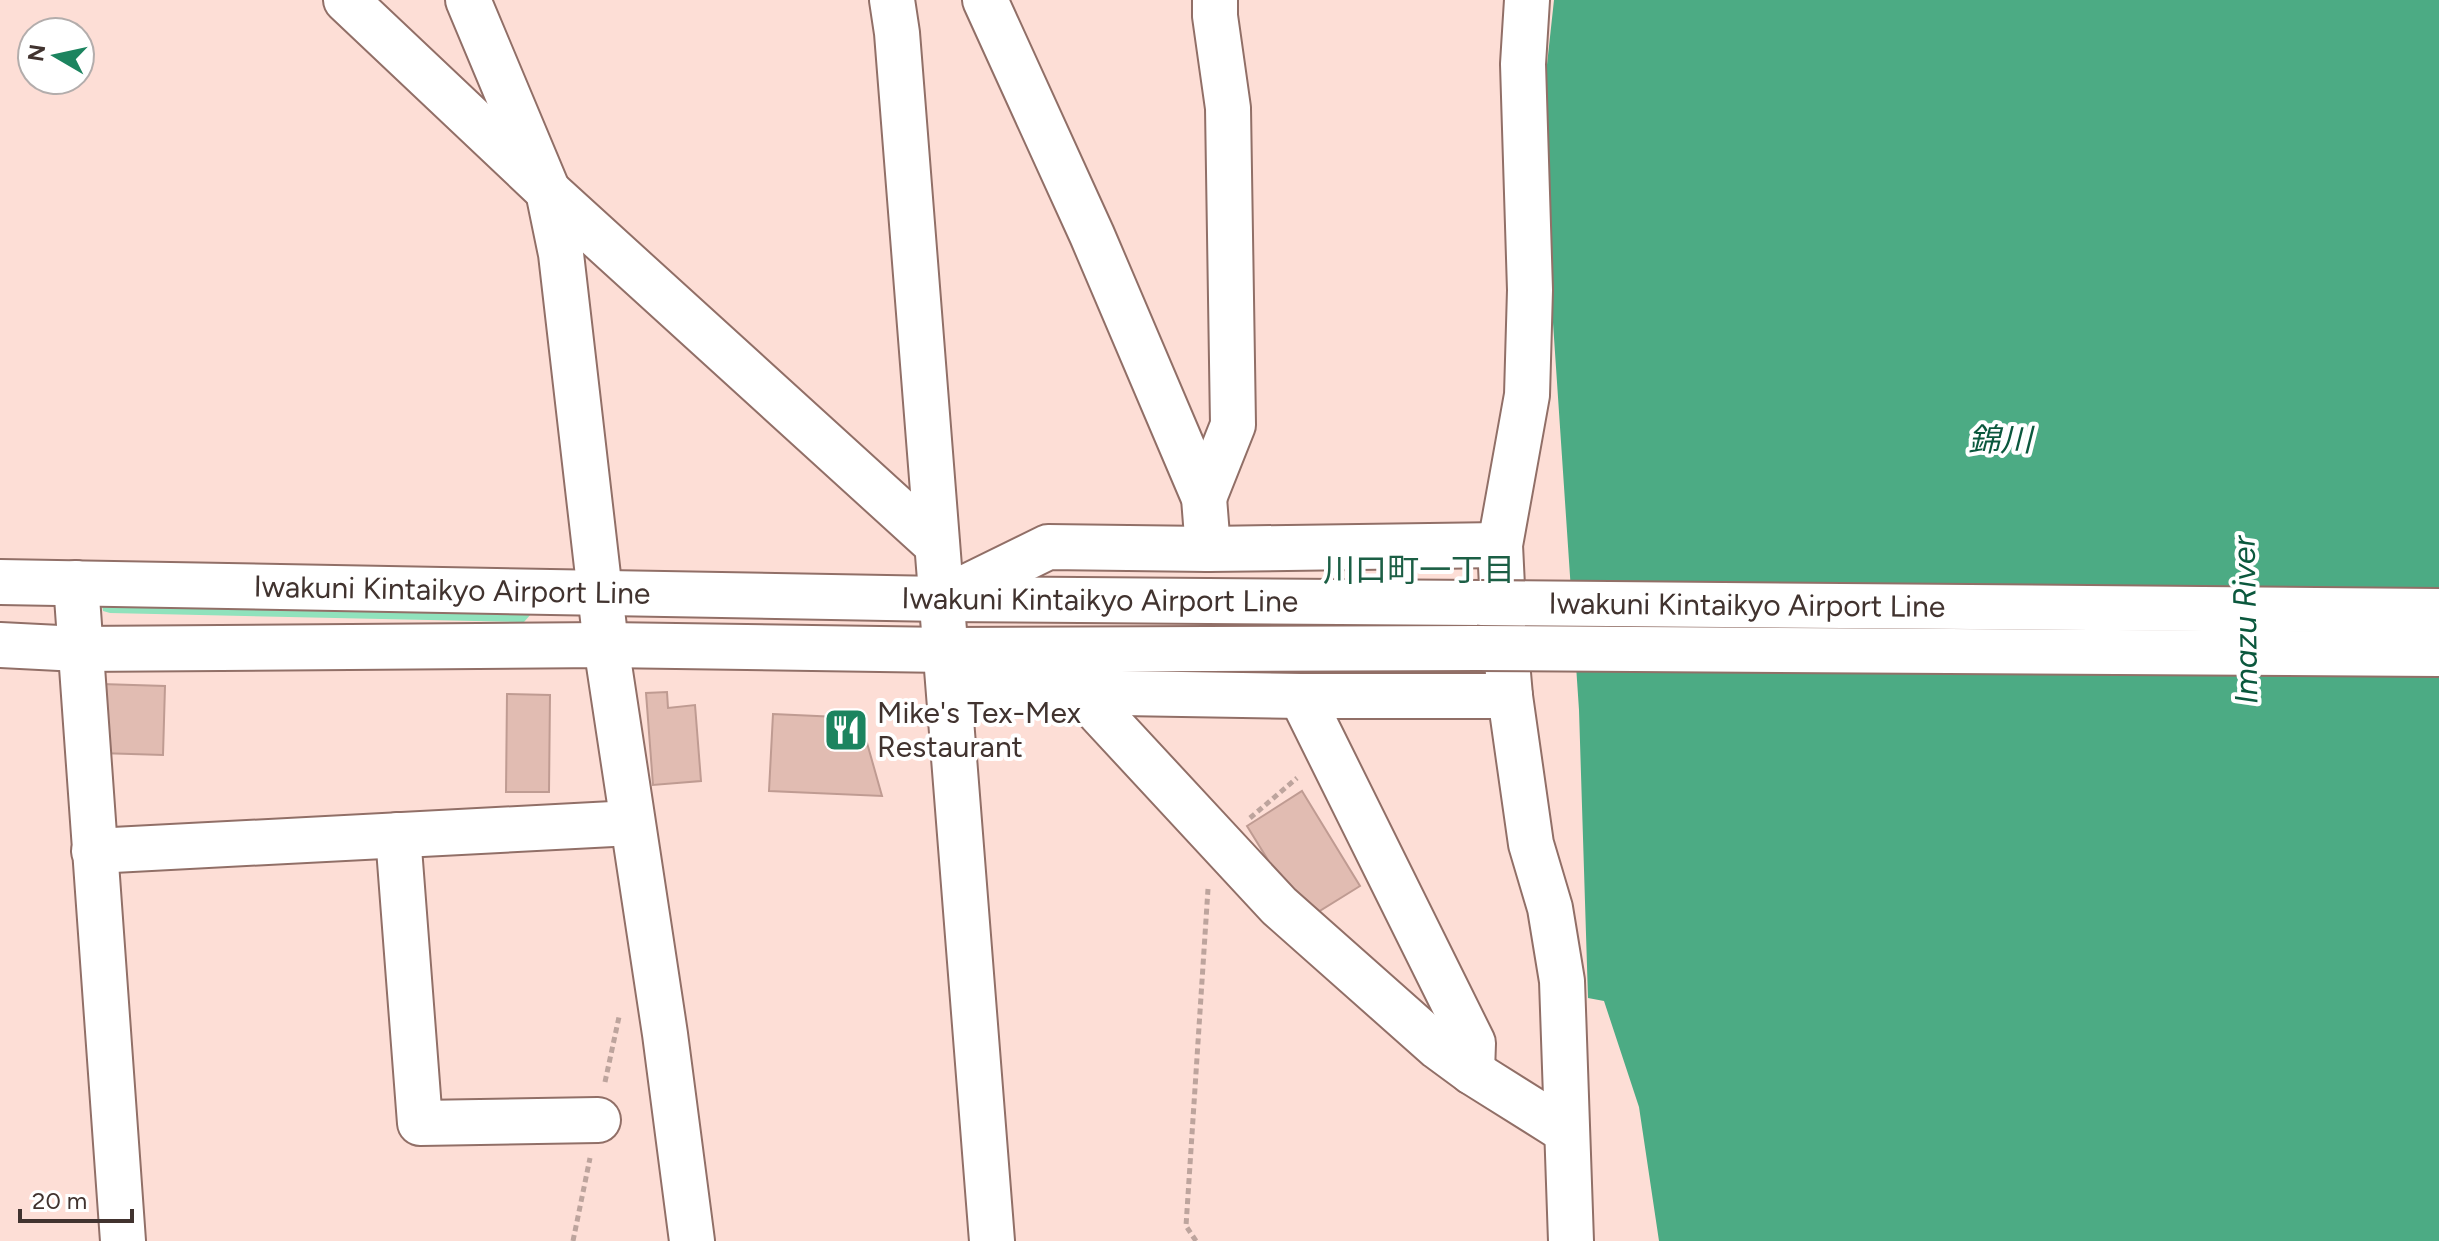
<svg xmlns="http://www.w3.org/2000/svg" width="2439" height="1241" viewBox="0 0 2439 1241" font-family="Figtree,'Noto Sans JP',sans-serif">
<rect width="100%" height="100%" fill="#fdded6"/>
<path fill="#90e2bc" d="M102,604L530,605L531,614L524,622L110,613L103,611Z"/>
<path fill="#4cab84" d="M1554,0H2439V1241H1659L1639,1107L1604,1001L1588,998L1579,710L1550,278L1545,83Z"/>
<g fill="#e1bcb2" stroke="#bf9b92" stroke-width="2">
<path d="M101,684L165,686L163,755L99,753Z"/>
<path d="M667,692L668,708L695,705L701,781L653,785L646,693Z"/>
<path d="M507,694L550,695L549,792H506Z"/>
<path d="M773,714L860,718L882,796L769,791Z"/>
<path d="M1302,791L1360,886L1305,920L1247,826Z"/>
</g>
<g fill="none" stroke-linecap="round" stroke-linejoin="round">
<g stroke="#916f67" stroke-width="48">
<g id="minor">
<path d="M346,0L548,191L937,545"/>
<path d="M468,0L548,191L561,254L606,645L665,1034L692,1241"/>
<path d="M892,0L897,33L992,1241"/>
<path d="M985,0L1092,235L1204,498L1208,549"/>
<path d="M1527,0L1523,64L1530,290L1527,395L1500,545L1504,628L1510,696L1531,844L1550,908L1562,981L1571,1241"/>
<path d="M1204,498L1233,425L1228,108L1215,16V0"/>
<path d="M76,583L123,1241"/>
<path d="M942,599L1048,547L1208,549L1500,545"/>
<path d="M947,650L994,691L1301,696H1510"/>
<path d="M1090,693L1100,713L1279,906L1438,1047L1472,1072L1566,1131"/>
<path d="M1301,696L1473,1043L1472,1072"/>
<path d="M398,835L420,1123L598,1120"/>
<path d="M94,851L632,823"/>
</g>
</g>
<g stroke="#916f67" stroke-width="48">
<g id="major">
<path id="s1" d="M0,582L942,599L1481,603"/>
<path d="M0,645L79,649L606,645L947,650L1477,648"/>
</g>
</g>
<g stroke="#bda49d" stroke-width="5" stroke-dasharray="6 4" stroke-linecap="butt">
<path d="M1250,818L1297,778"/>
<path d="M605,1082L619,1017"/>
<path d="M573,1241L590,1158"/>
<path d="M1196,1241L1186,1226L1208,889"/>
</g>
<use href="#minor" stroke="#fff" stroke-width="44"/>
<use href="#major" stroke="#fff" stroke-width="44"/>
<g stroke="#916f67" stroke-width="48" stroke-linecap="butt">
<g id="major-bridge">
<path id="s2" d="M1481,603L2439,611"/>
<path d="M1477,648L2439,654"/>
</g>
</g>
<use href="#major-bridge" stroke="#fff" stroke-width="44"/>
</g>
<defs>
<g id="restaurant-square" transform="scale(2.3)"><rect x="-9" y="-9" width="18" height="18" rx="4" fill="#1c845f" stroke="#fff"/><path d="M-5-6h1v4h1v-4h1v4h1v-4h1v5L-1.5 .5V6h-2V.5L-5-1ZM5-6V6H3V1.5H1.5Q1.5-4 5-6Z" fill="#fff"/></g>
</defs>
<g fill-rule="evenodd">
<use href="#restaurant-square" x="846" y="730"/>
</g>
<g text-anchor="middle" stroke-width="8" stroke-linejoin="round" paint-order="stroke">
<g font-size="30" fill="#41332f" stroke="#fff">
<text dy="10" stroke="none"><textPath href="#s1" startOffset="452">Iwakuni Kintaikyo Airport Line</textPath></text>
<text dy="10" stroke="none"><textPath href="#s1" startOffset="1100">Iwakuni Kintaikyo Airport Line</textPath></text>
<text dy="10" stroke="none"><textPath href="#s2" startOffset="266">Iwakuni Kintaikyo Airport Line</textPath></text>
</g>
<g font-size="30" fill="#41332f" stroke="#fff" text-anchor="start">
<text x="877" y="723">Mike's Tex-Mex<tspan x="877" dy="34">Restaurant</tspan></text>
</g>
<g font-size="32" font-style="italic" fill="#0b583d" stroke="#fff">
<text x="2000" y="451">錦川</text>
<text transform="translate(2245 620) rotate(-91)" y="11">Imazu River</text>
</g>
<g font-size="32" fill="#1c5f45" stroke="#fff">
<text x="1419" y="581">川口町一丁目</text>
</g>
</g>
<g transform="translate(56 56) rotate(279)"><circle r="38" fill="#ffffff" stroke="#b3adac" stroke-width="2"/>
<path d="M0-6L14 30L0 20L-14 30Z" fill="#1c845f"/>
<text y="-12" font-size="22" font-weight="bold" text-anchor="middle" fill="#41332f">N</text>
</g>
<path d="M20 1209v12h112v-12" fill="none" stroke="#41332f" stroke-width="4"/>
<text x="32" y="1209" font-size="24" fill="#41332f" stroke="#ffffff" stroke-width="6" paint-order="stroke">20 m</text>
</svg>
